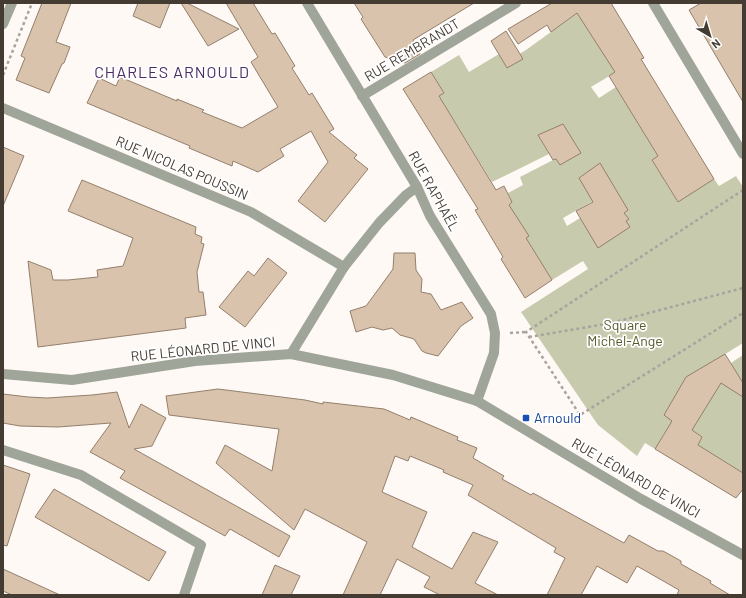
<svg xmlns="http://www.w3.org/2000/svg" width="746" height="598" viewBox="0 0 746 598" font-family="Barlow,sans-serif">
<rect width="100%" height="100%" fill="#fef9f5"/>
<path fill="#c8caae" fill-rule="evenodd" d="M580,11L591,35L597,44L605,39L621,69L591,87L599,98L616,87L658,156L652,160L659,172L673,163L664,180L677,201L714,179L719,186L736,176L743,187V343L706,366L724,377L737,374L731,363L743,355V473L698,445L702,437L692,430L668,427L655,449L645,443L637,456L598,425L521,312L588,269L583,261L552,280L539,259L503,208L512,202L508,193L523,185L520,177L553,160L570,150L556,127L538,135L549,154L492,182L439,96L444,93L431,72L459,55L469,72L509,48L514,57L526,50ZM593,201L599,227L589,232L580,218L567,226L563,218Z"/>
<g fill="#dac3ad" stroke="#937f6c">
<path d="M42,3H71L56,42L70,47L64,63L62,64L49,93L16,80L25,58L21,56Z"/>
<path d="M138,3H170L160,28L133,16Z"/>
<path d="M181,3H187L239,29L208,46Z"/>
<path d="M226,3H253L272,34L275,33L295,66L292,68L309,95L312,93L334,129L329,132L357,155L354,158L368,169L325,222L298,201L328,162L311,131L280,149L284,156L258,172L233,161L232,166L189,148L190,146L87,103L99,78L116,86L120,77L177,101V99L204,110L202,112L242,128L278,107L251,62L258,57Z"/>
<path d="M354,3H474L413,40L420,54L405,63L385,57L361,19L363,17Z"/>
<path d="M552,3H611L644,58L641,59L714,179L678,202L652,160L658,156L609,76L615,72L577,13L551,32L547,25L518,44L508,29Z"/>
<path d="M701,3H743V102L689,10Z"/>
<path d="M506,31L523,59L507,68L491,41Z"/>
<path d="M431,72L444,93L439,96L496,190L504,186L512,202L509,205L529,236L526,238L552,280L525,298L501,259L503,257L475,210L478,209L403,89Z"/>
<path d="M563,124L581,153L560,165L556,159L553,160L538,135Z"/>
<path d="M3,147L24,156L3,206Z"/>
<path d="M600,163L628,210L624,213L629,219L626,221L630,227L598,248L576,211L593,202L579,178Z"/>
<path d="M82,180L196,227L195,234L202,237L201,243L204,244L197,272L199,292H203L206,315L185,318L186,328L38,347L28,261L51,270L53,280H68L98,277L97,270L123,266L133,238L68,211Z"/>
<path d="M394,253H415L416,270L422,279L421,292L431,294L441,310L462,302L473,318L461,326L438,356L426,353L422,351L414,339L400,335L392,328L383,330L372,327L356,332L350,311L366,306L380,287L393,269Z"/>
<path d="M268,258L287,273L245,327L219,307L248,271L254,276Z"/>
<path d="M725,354L743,383V397L721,383L692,430L702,437L698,445L743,473V489L736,498L655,449L672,421L664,415L686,377Z"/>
<path d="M218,389L305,400L323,404V402L384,409L410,420L411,417L458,437L457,440L477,448L473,458L504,476L502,479L531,495L533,493L624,543L629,535L658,551H663L681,561V564L711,581L710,583L730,595H677L679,590L637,566L627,583L597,566L581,595H547L565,558L554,552L556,548L468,495L473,485L443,472L444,470L410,456L408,461L395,456L382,492L427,512L412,547L452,569L473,532L498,542L475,583L498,595H440L424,587L430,577L397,559L380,595H343L367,542L305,509L294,530L216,463L225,445L272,471L279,429L169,415L166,396Z"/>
<path d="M117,392L129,428L141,404L166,418L152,446L134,449L290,536L279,557L230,529L225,536L120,478L125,471L90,452L111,423L58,427L20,426L3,423V394L28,397L47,398L92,395Z"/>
<path d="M3,465L30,474L7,546L3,545Z"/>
<path d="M54,489L166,552L149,581L35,517Z"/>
<path d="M275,565L300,576L291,595H262Z"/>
<path d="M3,569L60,595H12L3,591Z"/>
</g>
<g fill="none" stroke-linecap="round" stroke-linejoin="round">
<g stroke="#a9a39d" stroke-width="2.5" stroke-dasharray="3 3" stroke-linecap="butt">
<path d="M3,75L32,3"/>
<path d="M743,190L526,332L580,415L743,313"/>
<path d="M510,333L526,332"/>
<path d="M529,337L611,323L743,288"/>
</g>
<g stroke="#a0a59a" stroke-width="10">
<path d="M307,3L417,187L430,216L491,314L495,333L494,353L477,401"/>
<path d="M653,3L743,154"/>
<path d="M3,24L12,3"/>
<path d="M362,96L516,3"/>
<path d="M3,108L251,212L344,267"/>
<path d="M291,354L344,267L379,223L406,195L417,187"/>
<path d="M3,374L72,380L195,361L291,354L393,375L477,401L641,499L743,555"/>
<path d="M3,450L81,475L201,545L184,595"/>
</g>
</g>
<rect fill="#1a4fb4" stroke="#fff" stroke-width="1.5" x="522" y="414" width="8" height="8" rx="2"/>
<g text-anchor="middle" stroke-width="3.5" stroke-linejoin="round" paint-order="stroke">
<g font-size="14" fill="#443b33" stroke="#fff">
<text transform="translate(412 50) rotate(-31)" y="5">RUE REMBRANDT</text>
<text transform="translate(182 168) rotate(23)" y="5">RUE NICOLAS POUSSIN</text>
<text transform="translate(434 191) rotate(61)" y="5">RUE RAPHAËL</text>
<text transform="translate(203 349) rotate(-6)" y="5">RUE LÉONARD DE VINCI</text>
<text transform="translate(636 478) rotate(30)" y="5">RUE LÉONARD DE VINCI</text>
</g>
<g font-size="14" fill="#585a29" stroke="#fff">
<text x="625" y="330">Square<tspan x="625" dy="16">Michel-Ange</tspan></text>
</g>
<g font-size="14" fill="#164399" stroke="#fff" text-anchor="start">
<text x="534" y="423">Arnould</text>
</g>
<g font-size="16" letter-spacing="1" fill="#4a2c65" stroke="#fff">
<text x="172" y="78">CHARLES ARNOULD</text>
</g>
</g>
<rect width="746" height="598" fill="none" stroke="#443b33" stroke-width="8"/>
<g transform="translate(710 36) rotate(142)" stroke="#ffffff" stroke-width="3" paint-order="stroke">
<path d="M0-3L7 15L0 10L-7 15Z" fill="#443b33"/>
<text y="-6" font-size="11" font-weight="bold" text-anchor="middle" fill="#443b33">N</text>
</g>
</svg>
